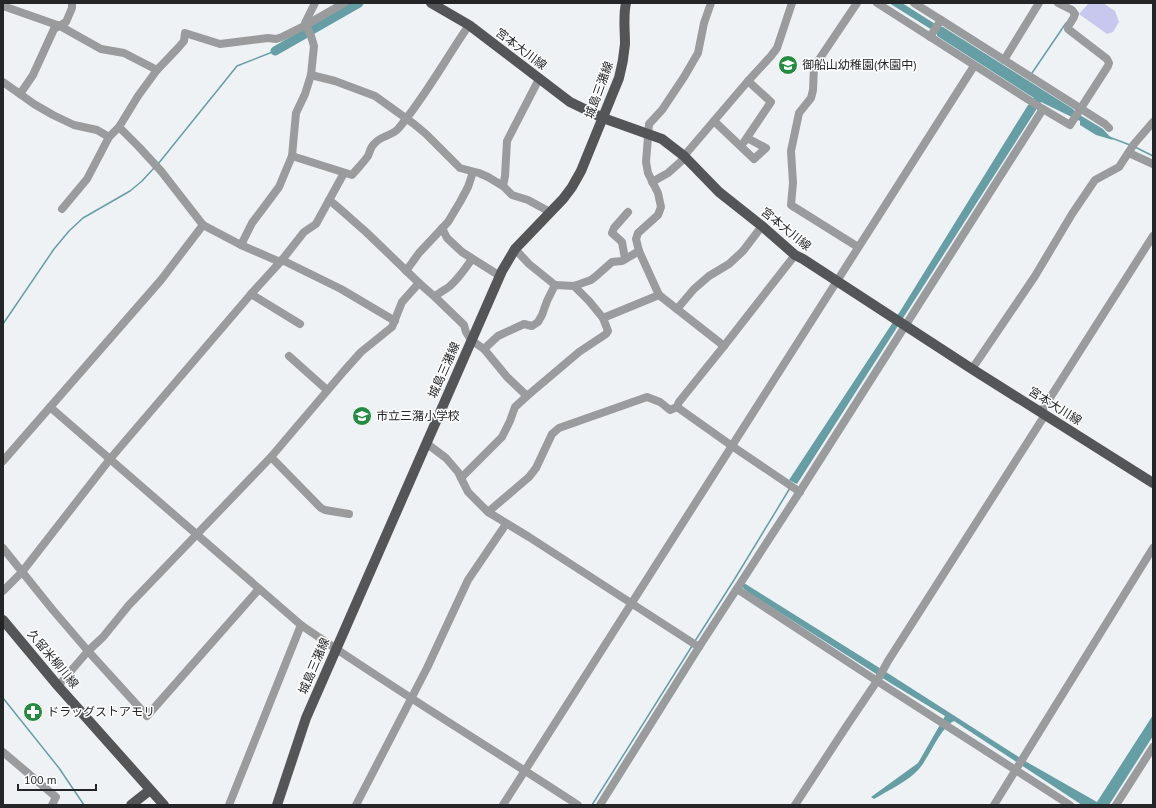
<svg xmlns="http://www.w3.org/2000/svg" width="1156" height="808" viewBox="0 0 1156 808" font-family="'PT Sans','Noto Sans JP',sans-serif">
<rect width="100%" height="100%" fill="#eef2f4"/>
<path fill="#c8c8ee" d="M1089,3H1105L1106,5L1115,11L1119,22L1113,32L1107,34L1079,14Z"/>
<g fill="#669ea6">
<path d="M889,3H902L940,27H943L1073,109L1075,112L1103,129L1113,140L1096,135L1080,125V121L1041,102L1036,108V110L797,484L789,480L899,313L1028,105L1030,104L1034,98L937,36V33Z"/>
<path d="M744,583L886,672L1025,761L1097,802L1153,715V736L1109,805H1082L954,721C940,728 929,758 919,769C907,782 889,790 874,799L871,797L918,763L945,716L892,684L749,593L742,587Z"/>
</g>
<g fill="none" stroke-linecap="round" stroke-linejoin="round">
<g stroke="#669ea6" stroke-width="1.5">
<path d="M1032,73L1066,23"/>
<path d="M1109,137L1130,145"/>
<path d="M1135,147L1153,156"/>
<path d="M158,164L237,66L275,51"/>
<path d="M3,324L54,249L69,231L83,218L130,191L142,181L154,168"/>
<path d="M695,641L734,580L790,488"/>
<path d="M3,698L59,768L84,805"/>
<path d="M592,805L692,646"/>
</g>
<path stroke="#669ea6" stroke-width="9" d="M275,51L359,3"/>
<g stroke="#9a9b9c" stroke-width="8">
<path d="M711,3L704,23L698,53L684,77L662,110L649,124L646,162L648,173L658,193L661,207L658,215L638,233L636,239L639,251L659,295L724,346"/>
<path d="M857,3L814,67L813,90L811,98L799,113L791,151L793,183L791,205L858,247"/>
<path d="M877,3L1043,109"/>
<path d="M914,3L941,20"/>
<path d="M3,6L60,26L101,49L124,53L157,70"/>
<path d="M930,37L941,20L1105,124L1109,128"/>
<path d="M1004,60L1039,3"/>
<path d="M311,75L335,81L375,96L414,124L426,134L460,168L479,173L488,177L503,186L512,195L528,200L550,212"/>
<path d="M3,82L34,104L53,115L74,125L97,130L109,137"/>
<path d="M20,94L33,75L54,29L66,22L72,8V3"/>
<path d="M714,121L754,159L766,148L747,138"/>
<path d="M119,127L139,147L161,171L203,225L241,245L280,262"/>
<path d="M744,142L771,102L748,81"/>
<path d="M1129,153L1153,164"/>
<path d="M292,156L352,175C357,169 363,163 368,156C370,152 370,147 375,143C381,136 391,136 398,129C425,97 445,60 469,25"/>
<path d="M684,156L748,81L771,56L777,48L792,3"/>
<path d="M652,182L668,173L686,157"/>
<path d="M503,186L505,176L507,141L539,79"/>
<path d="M329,200C342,210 353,221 365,231L419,283L435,297L464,325L466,332L471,340L484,349L507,377L527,396"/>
<path d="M62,209L87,179L109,137L119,127L138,96L157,70L178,48L184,41L185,33L220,44L268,38L276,39L282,37L306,25L344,3"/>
<path d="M442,228L447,238L462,252L500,276"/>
<path d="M241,245L252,223L279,187L292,156L296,113L305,94L311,75L314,46L311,36L305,23L315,3"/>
<path d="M515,249L529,264L555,285"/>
<path d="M625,259L622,242L612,233L614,228L628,212"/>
<path d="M282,260L341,289L395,321"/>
<path d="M406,271L419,253L448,222L460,202L468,187L473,172"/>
<path d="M251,294L300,324"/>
<path d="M435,297C440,291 444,291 450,286C459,278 465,269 472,259"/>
<path d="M677,309L694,289L709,276L729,264L743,251L762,226"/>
<path d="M603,318L659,295"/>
<path d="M484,349L498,336L524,324L532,326L538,322L542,315L547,301L555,285L574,286L591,280L595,277L612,262L622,261L639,251"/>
<path d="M289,356L327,390"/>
<path d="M972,369L1035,276L1072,214L1095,180L1119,167L1134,144L1153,122"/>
<path d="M50,407L301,625C392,688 486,745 578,805"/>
<path d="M677,407L732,446L800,492"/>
<path d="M1041,412L1153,236"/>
<path d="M426,443L446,458L458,472L468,492L488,512L529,537L699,647"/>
<path d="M271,457L321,508L325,510L349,514"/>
<path d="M3,461L161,280L203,225"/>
<path d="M461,478L502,437L510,421L515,407L527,396L579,352L606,334L608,331L603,318L589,301L574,286"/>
<path d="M488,512L529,477L536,468L552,434L559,428L647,397L660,402L670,410L677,407L679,402L724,346L795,255"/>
<path d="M3,548L52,609L88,651L147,716L259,589"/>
<path d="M737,589L877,681L1070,805"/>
<path d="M3,591L22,572L110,459L251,294L282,260L304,232L316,224L344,173"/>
<path d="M58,686L88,651L103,637L129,605L271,457L344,371L361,352L392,327L402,302L419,283"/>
<path d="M3,752L56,797L52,805"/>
<path d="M229,805L301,625"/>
<path d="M356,805L427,668L468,580L506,524"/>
<path d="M503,805L974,66"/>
<path d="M600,805L699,647L797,496L1043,109L1070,125L1108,66L1109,63L1107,59L1068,29C1068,23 1074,20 1075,14L1072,10L1058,3"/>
<path d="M795,805L846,727L877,681L888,661L1045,415"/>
<path d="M994,805L1153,548"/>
<path d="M1116,805L1153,747"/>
</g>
<g stroke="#545557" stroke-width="10">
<path d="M431,3L469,25L570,102L603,118L662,139L684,156L719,192L762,226L795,255L803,259L972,369L1153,483"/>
<path d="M3,620L58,686L164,805"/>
<path d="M131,805L150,790"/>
<path d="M277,805L306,718L502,271L515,249L563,199L572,187L581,171L619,78C622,67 624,56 625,44C625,30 623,16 626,3"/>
</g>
</g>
<defs>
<g id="school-disc" transform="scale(1)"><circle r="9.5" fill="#258b41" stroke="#fff"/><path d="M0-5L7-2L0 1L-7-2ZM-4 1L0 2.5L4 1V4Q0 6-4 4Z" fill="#fff"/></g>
<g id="pharmacy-disc" transform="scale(1)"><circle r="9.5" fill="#258b41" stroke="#fff"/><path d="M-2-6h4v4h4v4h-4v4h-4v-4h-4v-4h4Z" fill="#fff"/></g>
</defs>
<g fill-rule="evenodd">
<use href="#school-disc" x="788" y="65"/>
<use href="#school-disc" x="362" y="416"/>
<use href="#pharmacy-disc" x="33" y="712"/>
</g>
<g text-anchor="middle" stroke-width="3" stroke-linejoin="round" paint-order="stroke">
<g font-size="12" fill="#242527" stroke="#fff">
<text transform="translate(521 49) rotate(37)" y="4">宮本大川線</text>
<text transform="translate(599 90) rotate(-70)" y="4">城島三潴線</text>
<text transform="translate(786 229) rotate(39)" y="4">宮本大川線</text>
<text transform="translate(444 370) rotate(-66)" y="4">城島三潴線</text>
<text transform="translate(1055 406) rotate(32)" y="4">宮本大川線</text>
<text transform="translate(53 659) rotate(50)" y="4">久留米柳川線</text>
<text transform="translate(314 666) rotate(-67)" y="4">城島三潴線</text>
</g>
<g font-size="12" fill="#242527" stroke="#fff" text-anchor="start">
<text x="802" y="69">御船山幼稚園(休園中)</text>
<text x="376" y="420">市立三潴小学校</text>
<text x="47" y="716">ドラッグストアモリ</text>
</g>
</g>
<rect width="1156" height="808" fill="none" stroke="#242527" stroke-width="8"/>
<path d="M18 784v6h78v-6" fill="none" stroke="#242527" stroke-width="2"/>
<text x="24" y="784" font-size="12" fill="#242527" stroke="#ffffff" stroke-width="3" paint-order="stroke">100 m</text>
</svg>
